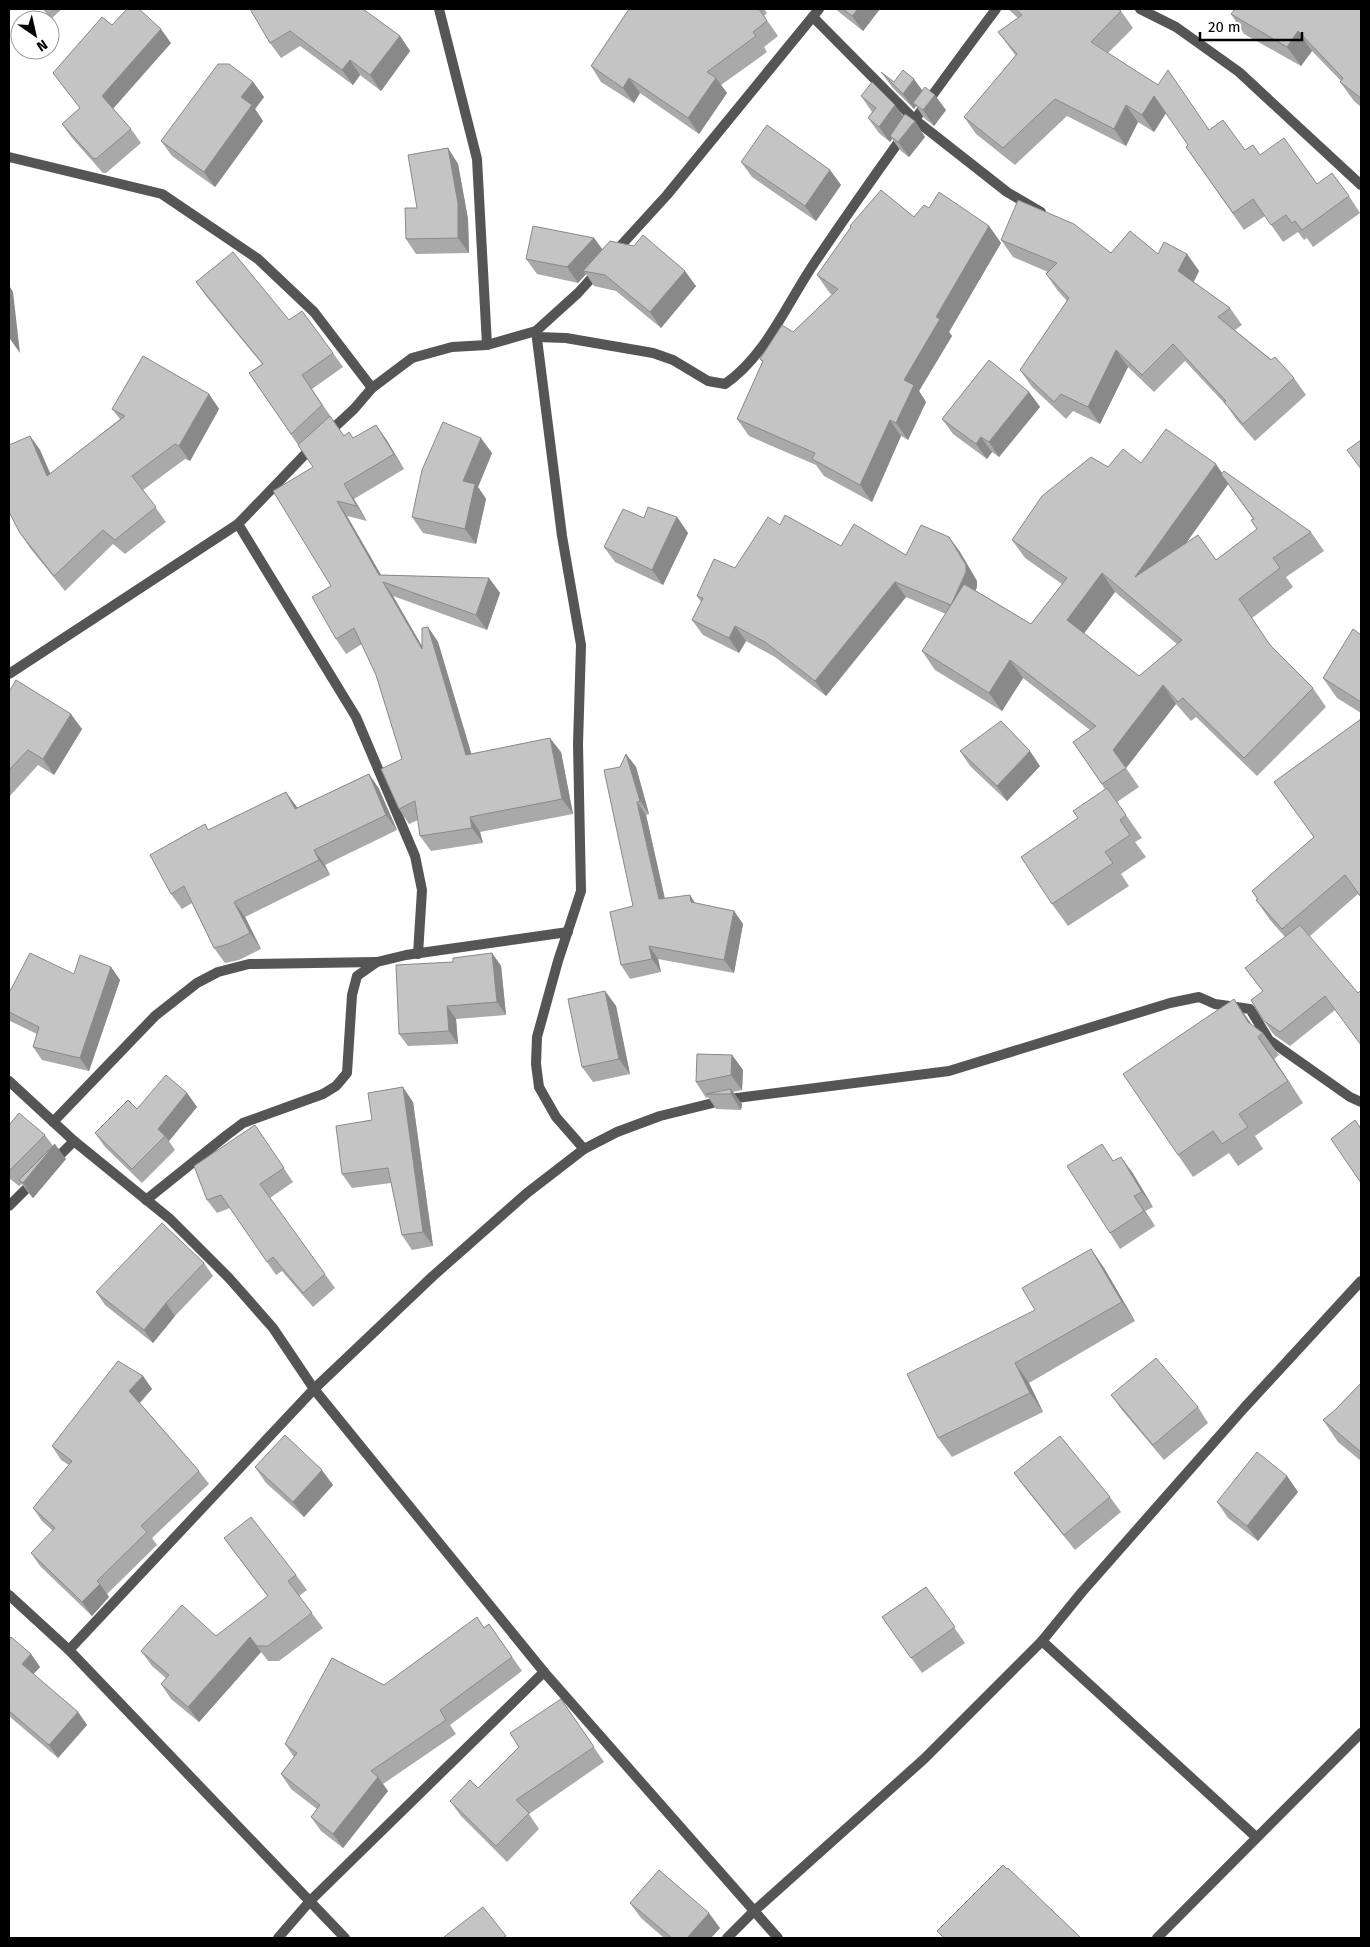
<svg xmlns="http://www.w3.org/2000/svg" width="1370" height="1947" viewBox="0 0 1370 1947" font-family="'Fira Sans',sans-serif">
<rect width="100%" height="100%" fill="#fff"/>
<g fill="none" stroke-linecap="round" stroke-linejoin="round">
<g stroke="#555" stroke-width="10">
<path d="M439,9L477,159L487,345"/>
<path d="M1140,9L1176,27L1239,72L1361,185"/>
<path d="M813,17L914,119L1007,192L1041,212"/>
<path d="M9,157L162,194L258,259L314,312L372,388"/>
<path d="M614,253L667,195L819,9"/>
<path d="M536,331L562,536L581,645L578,744L581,891L558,961L537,1037L536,1064L539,1087L556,1117L584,1149"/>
<path d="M537,337L566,338L653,353L673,360L708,381L725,384C766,356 787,303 815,262C873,176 934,92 996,9"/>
<path d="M327,434L354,409L372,388L412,358L452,347L487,345L536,331L578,293L598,271"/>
<path d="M238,524L356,717L415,856L422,890L418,954"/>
<path d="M9,674L238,524L314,445"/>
<path d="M9,1081L74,1141L170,1219L229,1278L273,1328L314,1389L544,1672L778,1938"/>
<path d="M53,1122L155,1016L197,983L218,972L249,964L376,962"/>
<path d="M52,1163L74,1141"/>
<path d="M146,1200L227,1135L243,1123L323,1094L336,1086L347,1073L352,995L357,976L377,962L406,955L568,932"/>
<path d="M9,1206L35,1180"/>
<path d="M9,1595L69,1650L345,1938"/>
<path d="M1042,1641L1256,1837"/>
<path d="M69,1650L314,1389L433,1276L527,1193L584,1149L617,1132L660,1116L729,1099L949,1071L1170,1003L1199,997L1215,1004L1250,1009L1269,1040L1350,1097L1361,1102"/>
<path d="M278,1938L310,1901L544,1672"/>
<path d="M727,1938L753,1912L924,1759L1042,1641L1082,1592L1244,1408L1361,1281"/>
<path d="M1157,1938L1361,1733"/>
</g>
</g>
<g fill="#a9a9a9" fill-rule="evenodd">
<path d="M43,9H62L51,19Z"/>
<path d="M250,9L400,36L410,51L381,91L360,75L353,85L300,46L281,58L270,43Z"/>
<path d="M629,9H764L767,13L764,16L778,36L764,47L767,52L721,85L727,93L699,134L640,93L634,103L601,82L591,66Z"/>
<path d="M836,9H880L863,31L839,12Z"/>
<path d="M1008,9H1118L1121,11L1133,28L1108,53L1210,130L1245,150L1260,155L1317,184L1349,196L1360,213L1313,247L1307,238L1304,240L1298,232L1283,242L1265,216L1244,230L1186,147L1188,145L1166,113L1154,132L1138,122L1126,146L1067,116L1015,165L976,134L964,117L1016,56L998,32L1018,18Z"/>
<path d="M1361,9V107L1354,101L1340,82L1341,81L1312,51L1301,66L1244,34L1231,14Z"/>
<path d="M112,25L171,43L113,108L131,129L141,143L106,173H103L72,138L62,124L80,108L53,73Z"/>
<path d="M881,72L894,82L922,91L946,110L934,126L924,118L916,106L914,109L892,87Z"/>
<path d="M253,82L264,97L255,109L263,121L215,187L172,156L161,141Z"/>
<path d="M861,96L903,117L915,121L925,137L909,157L901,151L892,139L890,142L879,133L868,118L872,112Z"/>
<path d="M448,148L458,164L468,219L469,253L416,254L406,239L417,208Z"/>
<path d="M741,162L830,170L841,185L816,221L752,177Z"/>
<path d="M929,208L989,226L1001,243L949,332L952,336L919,391L926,402L908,440L901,436L872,502L824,476L816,465L749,436L737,419L763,363L760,359L793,332L832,295L829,292L817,275L851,228L850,226L914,217Z"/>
<path d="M594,238L602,249L696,286L661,328L616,291L594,286L586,274L578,283L537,274L526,259Z"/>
<path d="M1001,240L1111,253L1187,254L1199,271L1194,282L1230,308L1242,325L1235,330L1294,378L1306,395L1255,441L1236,419L1227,406L1185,361L1154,392L1128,367L1100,424L1073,411L1066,419L1032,387L1020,370L1067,301L1058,291L1046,274L1048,272L1013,257Z"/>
<path d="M196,282L289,320L333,353L343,367L312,389L344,436L353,438L386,439L404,469L354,499L367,521L347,516L381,575L489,578L500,593L487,630L393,596L422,646L428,627L438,642L471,754L561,752L573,814L480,832L483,843L431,851L420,836L418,820L409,824L399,809L402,759L376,675L362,644L346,654L336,639L331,586L313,467L249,373L262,364L206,296Z"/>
<path d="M1029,392L1040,407L999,457L992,452L987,459L953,434L942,419Z"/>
<path d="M209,394L219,409L190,461L185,459L143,490L166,522L125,554L113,544L65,591L30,548L20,533L30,436L40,450L50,474L120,419L112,409Z"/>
<path d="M492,453L478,487L486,499L476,544L423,533L412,517Z"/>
<path d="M1141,463L1222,473L1311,532L1324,551L1286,577L1293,587L1252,618L1271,646L1313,688L1326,707L1257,776L1196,717L1191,721L1176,704L1126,768L1139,787L1117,802L1142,838L1135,842L1146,857L1121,874L1129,886L1068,926L1052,904L1078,818L1105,789L1073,742L1090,730L1023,678L1002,711L935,670L922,651L946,614L906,597L826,696L775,657L746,641L739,653L703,635L692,620L701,602L697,596L735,568L780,525L841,546L906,555L949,537L960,552L977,581V587L975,590L1031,624L1062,584L1025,558L1012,540L1108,467ZM1228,484L1253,519L1257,529L1216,560L1187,542ZM1115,592L1177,644L1139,676L1084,633Z"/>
<path d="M677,517L688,533L663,585L615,562L604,547L644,518Z"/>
<path d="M1361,635V713L1337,698L1323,678Z"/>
<path d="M9,692L82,729L54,775L38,765L9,797Z"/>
<path d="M1361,719V898L1358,894L1310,936L1335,1010L1290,1046L1274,1035L1264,1021L1263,992L1245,968L1285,937L1270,920L1256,900L1257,899L1252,891L1314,837L1274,782Z"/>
<path d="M960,751L1040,766L1007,801L970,766Z"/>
<path d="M626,754L636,767L649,814L646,815L665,899L695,903L734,911L743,924L734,973L658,959L661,972L630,979L621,965L633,906L620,767Z"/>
<path d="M369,774L379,789L397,830L325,865L330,875L245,917L261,949L239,960L225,963L214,948L192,903L182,909L171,894L209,830L297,808Z"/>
<path d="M492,953L501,966L506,1015L456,1019L458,1044L408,1046L399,1034L453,962Z"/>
<path d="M111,967L120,980L89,1071L42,1060L33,1047L37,1034L10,1021L9,1020V993L74,974Z"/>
<path d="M605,991L616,1006L630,1074L593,1082L582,1067Z"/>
<path d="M1251,1024L1263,1033L1279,1055L1274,1059L1303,1103L1255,1136L1263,1149L1238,1166L1229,1153L1193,1177L1178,1155Z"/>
<path d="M732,1055L743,1070L742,1090L733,1092L742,1104L741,1110L716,1109L708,1097L706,1098L696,1082Z"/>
<path d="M187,1093L197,1107L169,1141L175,1150L142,1183L105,1147L95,1133L137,1109Z"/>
<path d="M413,1102L433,1246L412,1250L402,1235L391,1183L352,1188L342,1174L372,1120Z"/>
<path d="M9,1125L45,1135L53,1146L66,1159L33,1198L30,1195L22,1184L19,1186L9,1178Z"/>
<path d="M255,1125L293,1182L270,1198L335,1288L313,1307L282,1271L276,1275L230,1208L217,1213L207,1200Z"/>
<path d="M1114,1161L1132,1172L1153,1207L1145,1211L1155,1226L1120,1249L1110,1233Z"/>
<path d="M1091,1249L1104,1268L1135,1321L1029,1383L1043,1412L952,1457L938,1438L1035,1310Z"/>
<path d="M204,1263L213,1276L175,1316L153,1343L105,1305L96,1292Z"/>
<path d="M143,1376L152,1389L140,1403L199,1471L209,1484L152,1538L157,1545L107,1594L109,1597L92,1616L40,1566L31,1553L53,1531L42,1521L33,1508L69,1465L61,1460L52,1446Z"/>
<path d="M1361,1383V1461L1338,1442L1323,1420L1335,1410Z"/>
<path d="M1111,1395L1198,1407L1208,1423L1164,1460L1122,1410Z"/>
<path d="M255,1467L333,1485L304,1517L266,1483Z"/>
<path d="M1014,1473L1110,1497L1121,1512L1075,1550L1025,1488Z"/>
<path d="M1287,1476L1298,1492L1258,1541L1228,1518L1217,1502Z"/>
<path d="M224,1538L296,1575L307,1590L299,1596L323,1628L279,1661H268L261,1652L199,1722L171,1699L161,1684L166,1678L152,1666L141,1651L216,1636L268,1597Z"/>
<path d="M926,1587L965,1643L922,1673L882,1617Z"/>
<path d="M489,1624L522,1671L450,1725L456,1734L383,1784L388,1791L343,1848L321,1831L311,1817L317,1809L291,1789L281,1774L294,1757L285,1744L384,1685L484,1627Z"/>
<path d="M9,1639L31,1654L40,1667L33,1674L78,1712L87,1725L58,1758L9,1716Z"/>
<path d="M561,1699L604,1762L529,1814L539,1829L507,1862L461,1816L450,1801L478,1788L519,1747Z"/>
<path d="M630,1903L720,1928L711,1938H664L641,1918Z"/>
</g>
<g fill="#898989">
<path d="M858,9H880L863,31L852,16Z"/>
<path d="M161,29L171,43L112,110L102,96Z"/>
<path d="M1298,31L1312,51L1301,66L1287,47Z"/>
<path d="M400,36L410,51L381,91L370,75Z"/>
<path d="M350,60L360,75L353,85L342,70Z"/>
<path d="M629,78L640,93L634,103L623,88Z"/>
<path d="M716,78L727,93L699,134L688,118Z"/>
<path d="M914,79L925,94L913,103L916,106L914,109L903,94Z"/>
<path d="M253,82L264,97L255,109L263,121L215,187L204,172L241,97Z"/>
<path d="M935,95L946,110L934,126L923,110Z"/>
<path d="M1154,96L1166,113L1154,132L1142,115Z"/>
<path d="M895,105L906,120L890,136L892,139L890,142L879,127Z"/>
<path d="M1126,105L1138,122L1126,146L1114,129Z"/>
<path d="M915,121L925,137L909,157L898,142Z"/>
<path d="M448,148L458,164L468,219L469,253L458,238Z"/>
<path d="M830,170L841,185L816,221L805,206Z"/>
<path d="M989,226L1001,243L949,332L952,336L919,391L926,402L908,440L896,423L904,380L936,317Z"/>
<path d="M594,238L605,253L583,271L586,274L578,283L567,267Z"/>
<path d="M1187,254L1199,271L1190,288L1178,271Z"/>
<path d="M685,271L696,286L661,328L650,312Z"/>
<path d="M9,285L13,292L20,353L10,339L9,330Z"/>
<path d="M1116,350L1128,367L1100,424L1088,407Z"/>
<path d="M1029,392L1040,407L999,457L989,442Z"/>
<path d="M209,394L219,409L190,461L179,446Z"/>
<path d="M890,420L901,436L872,502L860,485Z"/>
<path d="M376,425L386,439L404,469L394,454Z"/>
<path d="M30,436L40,450L58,491L47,476Z"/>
<path d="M981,437L992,452L987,459L976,444Z"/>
<path d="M481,438L492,453L478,487L486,499L476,544L465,529L463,481Z"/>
<path d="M1216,464L1229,483L1148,596L1135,577Z"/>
<path d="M344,484L354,499L367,521L357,506Z"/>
<path d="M337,501L347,516L385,582L379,575Z"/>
<path d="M677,517L688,533L663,585L652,570Z"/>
<path d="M949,537L960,552L977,581V587L962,621L952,605Z"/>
<path d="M1102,573L1115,592L1080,639L1067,620Z"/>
<path d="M489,578L500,593L487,630L476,615Z"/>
<path d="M383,582L393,596L432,664L422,649Z"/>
<path d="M895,582L906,597L826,696L815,681Z"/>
<path d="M735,626L746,641L739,653L729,638Z"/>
<path d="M428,627L438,642L476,769L466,755Z"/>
<path d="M1010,660L1023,678L1002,711L989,693Z"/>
<path d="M1163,685L1176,704L1126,768L1113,750Z"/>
<path d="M71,714L82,729L54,775L43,759Z"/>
<path d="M550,738L561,752L573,814L562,799Z"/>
<path d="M1030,751L1040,766L1007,801L997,786Z"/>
<path d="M626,754L636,767L649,814L640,801Z"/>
<path d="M369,774L379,789L397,830L386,815Z"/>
<path d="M286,792L297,807L305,825L295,809Z"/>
<path d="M637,802L646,815L668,913L659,899Z"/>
<path d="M470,817L480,832L483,843L472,828Z"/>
<path d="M314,850L325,865L330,875L319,860Z"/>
<path d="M690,895L699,909L691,902Z"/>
<path d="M234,902L245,917L261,949L250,933Z"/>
<path d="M734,911L743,924L734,973L724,960Z"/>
<path d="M649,946L658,959L661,972L652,959Z"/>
<path d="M492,953L501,966L506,1015L497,1002Z"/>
<path d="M111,967L120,980L89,1071L80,1058Z"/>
<path d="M605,991L616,1006L630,1074L619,1059Z"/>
<path d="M1234,999L1250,1022L1259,1037L1248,1022Z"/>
<path d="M447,1006L456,1019L458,1044L449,1031Z"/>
<path d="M1258,1037L1274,1059L1303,1103Z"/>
<path d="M732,1055L743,1070L742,1090L731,1075Z"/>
<path d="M403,1087L413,1102L433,1246L423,1232Z"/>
<path d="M731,1089L742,1104L741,1110L731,1094Z"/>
<path d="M187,1093L197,1107L169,1141L165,1136L158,1129Z"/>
<path d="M55,1144L66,1159L33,1198L23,1183Z"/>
<path d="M1121,1157L1132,1172L1153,1207L1142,1192Z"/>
<path d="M1134,1196L1145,1211L1155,1226L1144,1211Z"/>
<path d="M1091,1249L1104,1268L1135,1321L1122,1302Z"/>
<path d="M166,1303L175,1316L153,1343L144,1330Z"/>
<path d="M1015,1363L1029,1383L1043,1412L1030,1393Z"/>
<path d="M143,1376L152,1389L138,1404L129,1391Z"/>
<path d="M322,1470L333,1485L304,1517L293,1502Z"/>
<path d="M1287,1476L1298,1492L1258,1541L1247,1526Z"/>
<path d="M100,1584L109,1597L92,1616L82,1602Z"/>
<path d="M250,1637L261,1652L199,1722L188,1707Z"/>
<path d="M31,1654L40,1667L31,1677L22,1664Z"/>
<path d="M78,1712L87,1725L58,1758L49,1745Z"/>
<path d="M378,1777L388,1791L343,1848L333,1834Z"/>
<path d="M709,1913L720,1928L711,1938H687Z"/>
</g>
<g fill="#c4c4c4" stroke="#898989" fill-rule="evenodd">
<path d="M127,9H139L161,29L102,96L131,129L96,159L93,158L62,124L80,108L53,73L102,17L112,25Z"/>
<path d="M250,9H363L400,36L370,75L350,60L342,70L290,31L270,43Z"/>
<path d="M629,9H759L767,21L753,32L756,36L707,72L716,78L688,118L629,78L623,88L591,66Z"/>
<path d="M843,9H858L852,16Z"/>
<path d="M1015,9H1118L1121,11L1091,42L1158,85L1168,70L1209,130L1223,120L1245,150L1253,145L1260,155L1284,138L1317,184L1332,173L1349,196L1302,230L1295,221L1292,223L1286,215L1271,225L1253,199L1233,213L1186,147L1188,145L1154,96L1142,115L1126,105L1114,129L1055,99L1003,148L964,117L1017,54L998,32L1022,15Z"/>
<path d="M1235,9H1361V98L1340,82L1343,78L1298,31L1287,47L1231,14Z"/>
<path d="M218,64H229L253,82L241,97L252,105L204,172L161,141Z"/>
<path d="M903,70L914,79L903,94L881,72L894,82Z"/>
<path d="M872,82L895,105L879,127L868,118L876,108L861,96Z"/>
<path d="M925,87L935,95L923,110L913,103Z"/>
<path d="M905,114L915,121L898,142L890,136Z"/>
<path d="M767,125L830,170L805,206L741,162Z"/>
<path d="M448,148L458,203V238L406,239L405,208H417L408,155Z"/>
<path d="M881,190L914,217L924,205L929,208L939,192L989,226L936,317L940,319L904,380L914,385L896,423L890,420L860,485L812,459L815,453L737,419L763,361L760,359L782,325L793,332L838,289L817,275L851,227L850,226Z"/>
<path d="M1018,200L1074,224L1111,253L1130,231L1158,254L1164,242L1187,254L1178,271L1230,308L1218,317L1271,360L1275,357L1294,378L1243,424L1224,402L1226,401L1173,344L1142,375L1116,350L1088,407L1061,394L1054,402L1020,370L1069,298L1046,274L1057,263L1001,240Z"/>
<path d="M533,226L594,238L567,267L526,259Z"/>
<path d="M643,235L685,271L650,312L605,275L583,271L610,241L634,246Z"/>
<path d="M233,252L289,320L302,311L333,353L302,375L322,405L291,434L249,373L263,364L196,282Z"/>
<path d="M143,356L209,394L179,446L175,444L132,476L156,507L115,540L103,530L54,576L20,533L9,512V445L30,436L47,476L125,416L112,409Z"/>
<path d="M989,360L1029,392L989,442L981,437L976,444L942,419Z"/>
<path d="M330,416L344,436L349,432L353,438L376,425L394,454L344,484L357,506L337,501L379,575L489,578L476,615L383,582L422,649V628L428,627L466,755L550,738L562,799L470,817L472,828L420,836L415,801L399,809L381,769L402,759L376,675L354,628L336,639L312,597L331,586L273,491L313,467L298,445Z"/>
<path d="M443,422L481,438L463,481L475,484L465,529L412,517L422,470Z"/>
<path d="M1166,429L1216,464L1135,577L1198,535L1216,560L1257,529L1251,520L1254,519L1221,474L1224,471L1311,532L1273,558L1280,568L1239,599L1270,645L1313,688L1244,758L1183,698L1178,702L1163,685L1113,750L1126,768L1102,784L1073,742L1096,726L1010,660L989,693L922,651L964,584L1031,624L1067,578L1012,540L1042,496L1091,457L1108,467L1123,449L1141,463ZM1102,573L1182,640L1139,676L1067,620Z"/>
<path d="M1361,440V469L1347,450Z"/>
<path d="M648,507L677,517L652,570L604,547L623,509L644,518Z"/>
<path d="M785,515L841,546L854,524L906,555L921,525L949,537L966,565V572L951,605L895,582L815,681L765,642L735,626L729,638L692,620L703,598L697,596L714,559L735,568L768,517L780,525Z"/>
<path d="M1353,629L1361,635V702L1323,678Z"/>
<path d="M16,680L71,714L43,759L28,750L9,770V692Z"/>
<path d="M1361,719V897L1345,875L1282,929L1256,900L1258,899L1252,891L1314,837L1274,782Z"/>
<path d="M1001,721L1030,751L997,786L960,751Z"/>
<path d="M626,754L640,801L637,802L659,899L690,895L691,902L734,911L724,960L649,946L652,959L621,965L610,912L633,906L604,770L620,767Z"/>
<path d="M369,774L386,815L314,850L319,860L234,902L250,933L228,944L214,948L184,886L171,894L150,855L205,824L208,830L286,792L295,809Z"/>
<path d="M1107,788L1126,815L1120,820L1130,835L1105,852L1113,863L1052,904L1021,857L1078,818L1073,811Z"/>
<path d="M1300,925L1358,993L1360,991L1361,993V1045L1325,996L1280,1032L1264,1021L1251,1000L1263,991L1245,968Z"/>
<path d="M30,953L74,974L80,955L111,967L80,1058L33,1047L39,1027L9,1012V993Z"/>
<path d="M492,953L497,1002L447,1006L449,1031L399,1034L396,965L453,962V958Z"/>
<path d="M605,991L619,1059L582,1067L568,999Z"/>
<path d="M1234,999L1248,1022L1263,1033L1258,1037L1288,1081L1239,1114L1248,1127L1222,1144L1213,1131L1178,1155L1123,1074Z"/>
<path d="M697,1054L732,1055L731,1075L696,1082Z"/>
<path d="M166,1075L187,1093L158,1129L165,1136L132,1169L95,1133L128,1100L137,1109Z"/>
<path d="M403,1087L423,1232L402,1235L388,1168L342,1174L336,1126L372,1120L368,1093Z"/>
<path d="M731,1089V1094H706Z"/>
<path d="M19,1113L45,1135L9,1171V1125Z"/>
<path d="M1355,1120L1361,1129V1183L1331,1139Z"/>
<path d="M255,1125L284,1168L260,1184L325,1274L303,1293L273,1257L267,1262L221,1195L207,1200L194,1166Z"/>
<path d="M55,1144L23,1183L19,1180Z"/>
<path d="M1102,1144L1113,1161L1121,1157L1142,1192L1134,1196L1144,1211L1110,1233L1067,1166Z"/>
<path d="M162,1223L204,1263L166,1303L144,1330L96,1292Z"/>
<path d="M1091,1249L1122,1302L1015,1363L1030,1393L938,1438L907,1374L1035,1310L1022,1288Z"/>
<path d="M1156,1358L1198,1407L1153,1445L1111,1395Z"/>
<path d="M118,1361L143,1376L129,1391L199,1471L141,1526L147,1532L97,1581L100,1584L82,1602L31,1553L55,1528L33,1508L72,1461L52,1446Z"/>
<path d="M1361,1383V1452L1323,1420L1335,1410Z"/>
<path d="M285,1435L322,1470L293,1502L255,1467Z"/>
<path d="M1060,1436L1110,1497L1064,1535L1014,1473Z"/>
<path d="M1257,1452L1287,1476L1247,1526L1217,1502Z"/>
<path d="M251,1517L296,1575L288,1581L312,1613L268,1646H257L250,1637L188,1707L161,1684L169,1675L141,1651L182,1605L216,1636L268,1596L224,1538Z"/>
<path d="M926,1587L955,1627L911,1658L882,1617Z"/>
<path d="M477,1617L484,1628L489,1624L512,1657L440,1710L446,1720L371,1771L378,1777L333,1834L311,1817L320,1805L281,1774L297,1753L285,1744L332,1658L384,1685Z"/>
<path d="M11,1637L31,1654L22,1664L78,1712L49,1745L9,1711V1639Z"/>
<path d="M561,1699L594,1747L516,1800L529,1813L496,1846L450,1801L470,1780L478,1788L519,1747L510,1733Z"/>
<path d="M1003,1865L1007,1869L1008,1868L1080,1937V1938H944L937,1931Z"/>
<path d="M659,1870L709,1913L687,1938H672L630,1903Z"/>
<path d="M483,1907L506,1936L503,1938H445L444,1937Z"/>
</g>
<rect width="1370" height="1947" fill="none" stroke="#000000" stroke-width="20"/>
<g transform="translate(35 35) rotate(146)"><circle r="24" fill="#ffffff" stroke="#999999"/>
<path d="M0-4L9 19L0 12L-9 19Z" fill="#000000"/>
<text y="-8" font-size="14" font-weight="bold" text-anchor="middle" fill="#000000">N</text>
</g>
<path d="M1200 32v8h102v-8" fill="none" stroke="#000000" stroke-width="2.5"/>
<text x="1208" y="32" font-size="15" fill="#000000" stroke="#ffffff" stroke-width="4" paint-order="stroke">20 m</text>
</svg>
